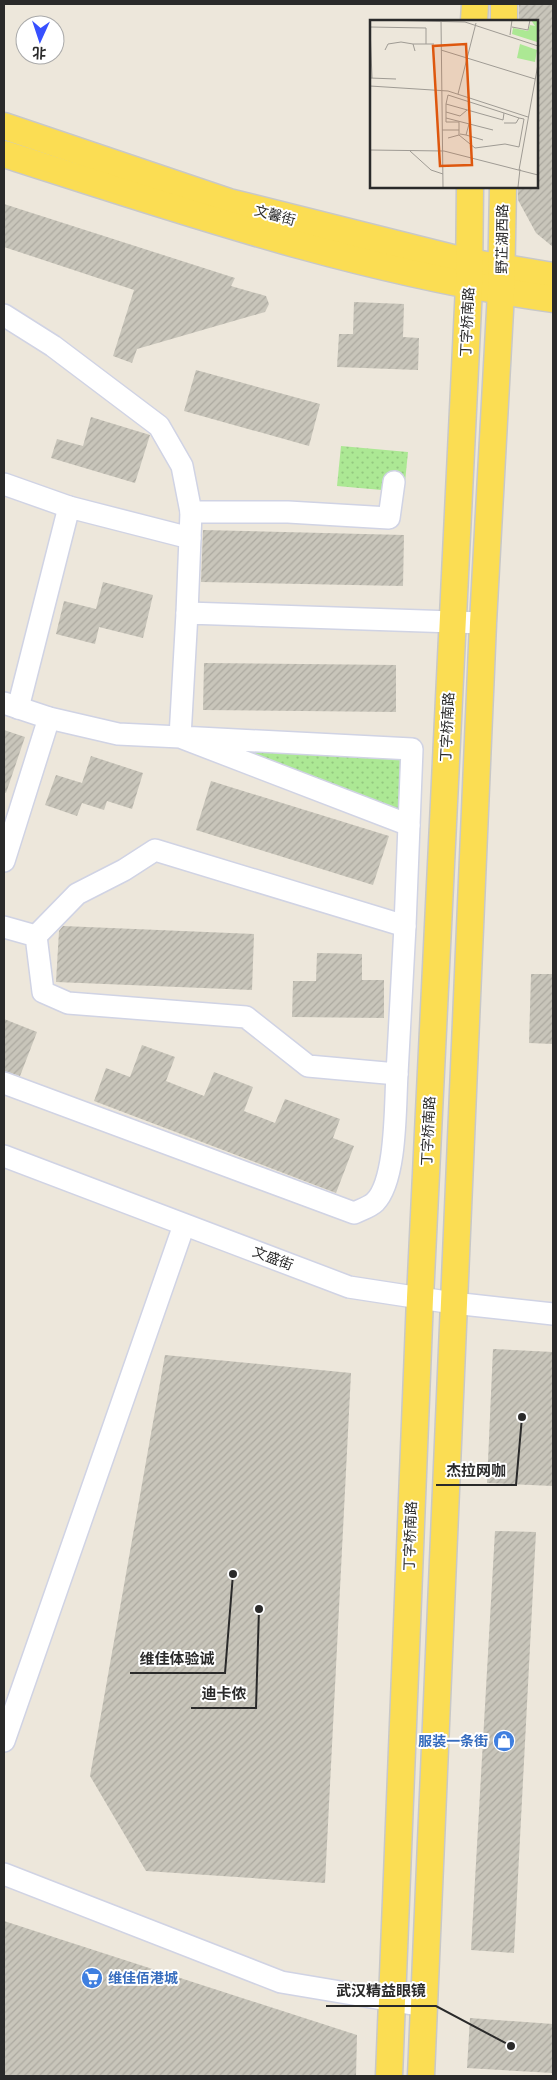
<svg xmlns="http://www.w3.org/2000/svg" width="557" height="2080" viewBox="0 0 557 2080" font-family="Raleway,'Noto Sans SC',sans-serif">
<defs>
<pattern id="grass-dots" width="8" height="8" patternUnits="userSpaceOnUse" patternTransform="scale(1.25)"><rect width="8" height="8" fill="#ace894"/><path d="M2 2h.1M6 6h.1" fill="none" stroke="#94c780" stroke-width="1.8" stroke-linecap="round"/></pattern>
<pattern id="building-hatch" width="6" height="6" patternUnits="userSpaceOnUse" patternTransform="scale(1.25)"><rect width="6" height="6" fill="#c8c5ba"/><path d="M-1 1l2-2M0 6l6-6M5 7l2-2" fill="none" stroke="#aca9a0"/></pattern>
</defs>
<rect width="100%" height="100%" fill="#ede7db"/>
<g fill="url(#grass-dots)">
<path d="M341,446L408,452L404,492L337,486Z"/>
<path d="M229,749L403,759L399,812Z"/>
</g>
<g fill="url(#building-hatch)">
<path d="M519,4H553V247L536,233L518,200V186H536V21H519Z"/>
<path d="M4,204L235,278L231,286L266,296L269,304L265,312L137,349L132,363L113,356L134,290L4,247Z"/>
<path d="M354,302L404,304L403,337L419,338L418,370L337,367L339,334H353Z"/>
<path d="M196,370L320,404L309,446L184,411Z"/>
<path d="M91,417L150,435L135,483L51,458L57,439L83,446Z"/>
<path d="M203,530L404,535L403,586L201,582Z"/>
<path d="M103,582L153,595L143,638L99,627L95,644L56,634L64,601L96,609Z"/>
<path d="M204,663L396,665V712L203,710Z"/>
<path d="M4,730L25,737L6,793L4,792Z"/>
<path d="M91,756L143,773L132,809L107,801L104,810L82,803L77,816L45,805L56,775L82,783Z"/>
<path d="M211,781L389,836L373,885L196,830Z"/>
<path d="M63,926L254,934L252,990L56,982L59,931Z"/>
<path d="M317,953L362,954V980H384V1018L292,1017L293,981H316Z"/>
<path d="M531,974H553V1044L529,1043Z"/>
<path d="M4,1019L37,1032L20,1076L4,1071Z"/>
<path d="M142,1045L175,1057L166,1081L204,1096L214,1072L253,1087L244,1111L275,1123L285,1099L340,1119L333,1138L354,1146L336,1193L94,1101L106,1068L130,1077Z"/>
<path d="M493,1349L553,1352V1486L487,1483Z"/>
<path d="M165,1355L351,1373L325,1883L146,1871L90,1776Z"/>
<path d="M495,1531L536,1532L514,1953L471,1950Z"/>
<path d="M4,1921L357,2035L356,2076H4Z"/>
<path d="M470,2018L553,2024V2073L467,2068Z"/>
</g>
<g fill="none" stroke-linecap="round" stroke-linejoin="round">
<g stroke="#d0d3e4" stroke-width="24">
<g id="minor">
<path d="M4,315L53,346L159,426L182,466L191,512"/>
<path d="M4,484L69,507"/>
<path d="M187,613L191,512H288L389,518L394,482"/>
<path d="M4,703L49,718L118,734L180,737L409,825L412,749L180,737L187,613L483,623"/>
<path d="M18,708L69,507L190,538"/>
<path d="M4,861L49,718"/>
<path d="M4,927L36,936L43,992L68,1003L246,1017L308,1066L397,1074L405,926"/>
<path d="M36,936L77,894L124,870L155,850L405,926L409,825"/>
<path d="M4,1083L354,1213C360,1210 370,1207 375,1202C397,1180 395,1104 397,1074"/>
<path d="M4,1156L349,1287L453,1303L553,1314"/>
<path d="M4,1741L184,1225"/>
<path d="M4,1874L281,1982L424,2006"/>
</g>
</g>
<g stroke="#c8c8c8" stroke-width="29">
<g id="major">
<path d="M474,21L475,4"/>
<path d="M504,21V4"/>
<path d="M4,126L229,202L469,262L553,276"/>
<path d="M4,154C185,212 364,273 553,299"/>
<path d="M389,2076L420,1298L469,286L470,186"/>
<path d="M421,2076L483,623L501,292L503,186"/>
</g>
</g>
<use href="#minor" stroke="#fff" stroke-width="21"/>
<use href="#major" stroke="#fbdd53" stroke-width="26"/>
</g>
<defs>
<g id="shop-disc" transform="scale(1.125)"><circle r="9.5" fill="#3f7fe0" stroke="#fff"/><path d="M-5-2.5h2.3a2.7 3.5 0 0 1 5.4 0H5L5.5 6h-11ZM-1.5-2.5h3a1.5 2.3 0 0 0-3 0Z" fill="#fff"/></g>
<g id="supermarket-disc" transform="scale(1.125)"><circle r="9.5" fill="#3f7fe0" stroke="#fff"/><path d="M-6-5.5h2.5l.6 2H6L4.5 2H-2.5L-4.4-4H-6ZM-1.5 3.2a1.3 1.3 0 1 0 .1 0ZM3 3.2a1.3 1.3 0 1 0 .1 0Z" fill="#fff"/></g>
</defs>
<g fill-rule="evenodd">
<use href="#shop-disc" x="504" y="1741"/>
<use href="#supermarket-disc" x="92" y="1978"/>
</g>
<g text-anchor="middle" stroke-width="4" stroke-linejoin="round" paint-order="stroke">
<g font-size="14" fill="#2a2a2a" stroke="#fff">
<text transform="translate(275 215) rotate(15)" y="5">文馨街</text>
<text transform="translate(502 239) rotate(-89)" y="5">野芷湖西路</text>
<text transform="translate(467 322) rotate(-87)" y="5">丁字桥南路</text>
<text transform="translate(447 727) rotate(-87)" y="5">丁字桥南路</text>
<text transform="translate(428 1131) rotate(-87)" y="5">丁字桥南路</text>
<text transform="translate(273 1258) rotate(21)" y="5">文盛街</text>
<text transform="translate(410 1536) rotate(-88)" y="5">丁字桥南路</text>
</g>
<g font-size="14" font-weight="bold" fill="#366cbe" stroke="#fff" text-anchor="end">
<text x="488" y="1746">服装一条街</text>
<text x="108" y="1983" text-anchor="start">维佳佰港城</text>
</g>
</g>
<g transform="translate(370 20)">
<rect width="168" height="168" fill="#ede7db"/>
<path d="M150,24L167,30L165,42L147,38Z" fill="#ace894"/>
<path d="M161,0H167V22L142,14L143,8L158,11L160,5L165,6Z" fill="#ace894"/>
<path fill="none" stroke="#9f9b94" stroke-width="1" d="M8,0L95,2L168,26M71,0L73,167M142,7L158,10L160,0M140,15L142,0M43,24H64M15,30L18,24L31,22L43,24L45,31M71,30L165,59M0,58L26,59M2,58L0,7L56,8V24M0,66L78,71L158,97M88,74L106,3M76,84L78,75L134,93L133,100L76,84V92M134,93L149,98M76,98V92L90,96L97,90M72,110H89V102H76V98L123,110M90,114L96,115L99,104M89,115L105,128L135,124L149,127L154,99L149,98L146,103H134M96,115L113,120M78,118L89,115V110M0,130L74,131L168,155M40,131L61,150L73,154M149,150L168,44M148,167L150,149"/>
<path fill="#de570e" fill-opacity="0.15" stroke="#de570e" stroke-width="2.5" d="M96,24L102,145L70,146L63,26Z"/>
<rect width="168" height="168" fill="none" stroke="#2a2a2a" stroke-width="2.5"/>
</g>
<path fill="none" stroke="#2a2a2a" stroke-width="2" d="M522 1417L516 1485H436M233 1574L225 1673H130M259 1609L256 1708H191M511 2046L436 2006H326"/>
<g fill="#2a2a2a" stroke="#fff" stroke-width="2">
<circle cx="522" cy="1417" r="5"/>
<circle cx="233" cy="1574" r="5"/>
<circle cx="259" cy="1609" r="5"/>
<circle cx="511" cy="2046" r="5"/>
</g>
<g font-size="15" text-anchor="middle" font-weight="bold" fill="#2a2a2a" stroke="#fff" stroke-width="4" stroke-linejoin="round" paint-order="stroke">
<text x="476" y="1476">杰拉网咖</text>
<text x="177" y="1664">维佳体验诚</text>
<text x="224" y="1699">迪卡侬</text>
<text x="381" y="1996">武汉精益眼镜</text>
</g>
<rect width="557" height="2080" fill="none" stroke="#2a2a2a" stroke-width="10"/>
<g transform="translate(40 40) rotate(183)"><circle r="24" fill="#ffffff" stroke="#aaaaaa"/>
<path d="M0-4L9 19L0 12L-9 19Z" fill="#3750ff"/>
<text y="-8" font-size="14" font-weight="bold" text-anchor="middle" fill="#2a2a2a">北</text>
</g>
</svg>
